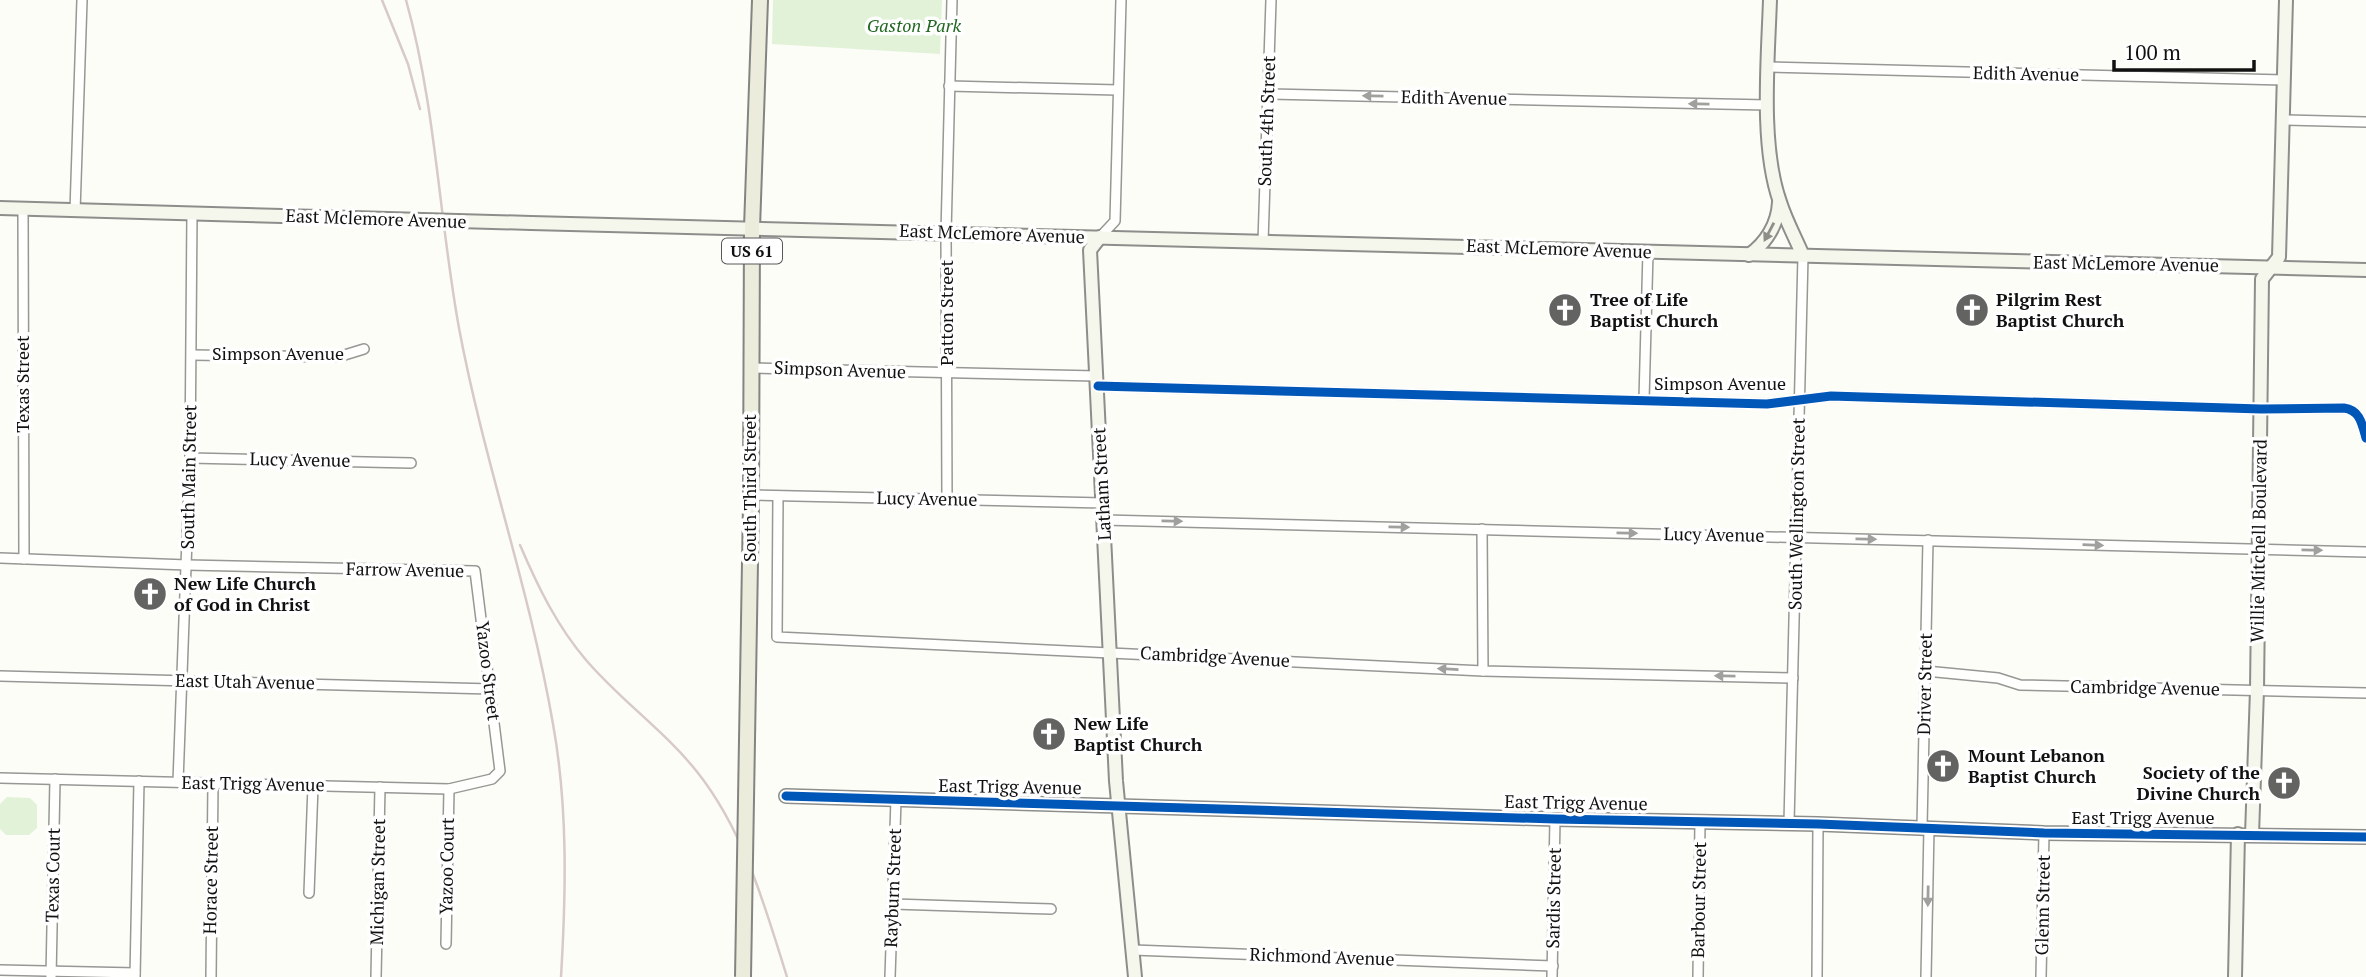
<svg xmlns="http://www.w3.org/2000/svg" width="2366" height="977" viewBox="0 0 2366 977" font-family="'PT Serif',serif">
<rect width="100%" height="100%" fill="#fcfdf7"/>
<g fill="#e2f2d8">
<path d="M773,0H942L940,54L772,44Z"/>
<path d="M7,797L30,798L37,805V828L29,835H6L0,829V804Z"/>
</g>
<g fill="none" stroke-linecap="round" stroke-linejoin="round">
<g stroke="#979795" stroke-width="12">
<g id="street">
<path d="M1768,67L2284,80"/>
<path d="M949,86L1118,90"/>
<path d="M1268,94L1767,105"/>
<path d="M2283,120L2366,122"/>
<path d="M23,209L24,559"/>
<path d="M75,211L82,0"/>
<path d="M1100,237L1115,221L1121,0"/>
<path d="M1263,242L1271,0"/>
<path d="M192,355L338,357L364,349"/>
<path d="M751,368L1097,376"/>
<path d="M1098,386L1767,404L1831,396L2261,409L2344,408C2360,410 2362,424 2366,438"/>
<path d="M1644,400L1648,252"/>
<path d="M190,458L411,463"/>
<path d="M751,495L1103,503"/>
<path d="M778,496L777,637L1483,671L1793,678"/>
<path d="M947,500L946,233L952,0"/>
<path d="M1104,520L2366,552"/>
<path d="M1482,529L1483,671"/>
<path d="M0,558L187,565L475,571L500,771L492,779L449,789L0,778"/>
<path d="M1926,671L1998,678L2020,685L2366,693"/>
<path d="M0,676L491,689"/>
<path d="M178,782L190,458L192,213"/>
<path d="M1789,823L1803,256"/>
<path d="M1922,827L1928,540"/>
<path d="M309,893L313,786"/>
<path d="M893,904L1051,909"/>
<path d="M446,944L449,789"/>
<path d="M1133,950L1553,966"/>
<path d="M0,970L135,973"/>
<path d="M51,977L55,779"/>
<path d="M135,977L139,781"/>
<path d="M211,977L213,783"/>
<path d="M376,977L380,787"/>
<path d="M890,977L896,800"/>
<path d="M1552,977L1555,819"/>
<path d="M1698,977L1700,822"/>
<path d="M1817,977L1818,824"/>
<path d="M1926,977L1929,828"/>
<path d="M2041,977L2044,833"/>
</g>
</g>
<g stroke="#8d8e8b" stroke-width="16">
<g id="secondary">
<path d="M1770,0C1768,60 1760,146 1780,202C1786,221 1796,239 1803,256"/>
<path d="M0,208L319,217"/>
<path d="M531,223L2366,270"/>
<path d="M1100,237L1090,250L1116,781L1135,977"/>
<path d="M1749,255C1766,243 1778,224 1779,202"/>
<path d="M786,796L1555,819L1818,824L2044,833L2366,837"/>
<path d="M2252,835L2257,690L2262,279L2279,257L2286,0"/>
<path d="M2235,977L2238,834"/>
</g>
</g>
<g stroke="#848582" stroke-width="18">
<path id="primary" d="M751,503L752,228L760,0"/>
</g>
<use href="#street" stroke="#fffffe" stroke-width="9"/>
<use href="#secondary" stroke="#f5f6ec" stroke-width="12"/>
<use href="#primary" stroke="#ececdc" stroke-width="14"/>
<g stroke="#d8cac7" stroke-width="2.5">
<path d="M382,0L408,64L420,109"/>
<path d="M406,0C436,107 439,219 459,328C484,462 530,590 553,724C568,807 566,893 561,977"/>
<path d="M520,545C538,587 557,626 586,660C621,701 665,731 698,773C745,833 765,907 787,977"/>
</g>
<g stroke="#8d8e8b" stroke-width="16" stroke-linecap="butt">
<path id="secondary-bridge" d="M319,217L531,223"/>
</g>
<g stroke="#848582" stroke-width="18" stroke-linecap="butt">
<path id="primary-bridge" d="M743,977L751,503"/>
</g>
<use href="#secondary-bridge" stroke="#f5f6ec" stroke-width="12"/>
<use href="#primary-bridge" stroke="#ececdc" stroke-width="14"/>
<g stroke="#fff" stroke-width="13">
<g id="cycleway">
<path d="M1098,386L1767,404L1831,396L2261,409L2344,408C2360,410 2362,424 2366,438"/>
<path d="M786,796L1555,819L1818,824L2044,833L2366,837"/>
</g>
</g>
<use href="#cycleway" stroke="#0057b8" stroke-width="9"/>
</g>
<defs><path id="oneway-solid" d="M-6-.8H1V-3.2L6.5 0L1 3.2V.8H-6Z" transform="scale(1.75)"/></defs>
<g fill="#a0a09f">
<use href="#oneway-solid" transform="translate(1373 96) rotate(-179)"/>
<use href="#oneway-solid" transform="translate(1699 104) rotate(-179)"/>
<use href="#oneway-solid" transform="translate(1172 521) rotate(1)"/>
<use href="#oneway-solid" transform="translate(1399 527) rotate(1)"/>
<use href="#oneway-solid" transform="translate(1627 533) rotate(1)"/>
<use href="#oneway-solid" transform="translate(1866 539) rotate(1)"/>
<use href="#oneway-solid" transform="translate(2093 545) rotate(2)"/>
<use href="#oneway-solid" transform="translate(2312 550) rotate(1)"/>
<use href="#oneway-solid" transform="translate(1448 669) rotate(-177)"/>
<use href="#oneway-solid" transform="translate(1725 676) rotate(-179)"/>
<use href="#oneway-solid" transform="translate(1928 896) rotate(91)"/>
</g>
<use fill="#8e8f89" href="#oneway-solid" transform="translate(1769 232) rotate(118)"/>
<defs>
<g id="church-disc" transform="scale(1.75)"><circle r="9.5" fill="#636462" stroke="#fff"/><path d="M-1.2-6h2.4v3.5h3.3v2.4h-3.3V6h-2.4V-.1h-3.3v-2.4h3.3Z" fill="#fff"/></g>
</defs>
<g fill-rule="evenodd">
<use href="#church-disc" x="1565" y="310"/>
<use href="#church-disc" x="1972" y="310"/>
<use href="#church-disc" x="150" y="594"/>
<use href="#church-disc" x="1049" y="734"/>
<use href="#church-disc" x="1943" y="766"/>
<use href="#church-disc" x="2284" y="783"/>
</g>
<g text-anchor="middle" stroke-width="7" stroke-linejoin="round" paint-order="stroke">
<rect fill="#fff" stroke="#585858" stroke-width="2" x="722" y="238.5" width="60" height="25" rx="5"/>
<g font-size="16" font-weight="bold" fill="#111">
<text x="752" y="257">US 61</text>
</g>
<g font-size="18" font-style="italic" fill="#226822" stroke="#fff">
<text x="914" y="32">Gaston Park</text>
</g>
<g font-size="18" fill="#111" stroke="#fff">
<text transform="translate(2026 74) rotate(1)" y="6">Edith Avenue</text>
<text transform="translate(1454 98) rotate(1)" y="6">Edith Avenue</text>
<text transform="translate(1267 121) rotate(-88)" y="6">South 4th Street</text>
<text transform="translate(376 219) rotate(2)" y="6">East Mclemore Avenue</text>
<text transform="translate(992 234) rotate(2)" y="6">East McLemore Avenue</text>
<text transform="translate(1559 249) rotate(2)" y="6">East McLemore Avenue</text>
<text transform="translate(2126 264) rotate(1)" y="6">East McLemore Avenue</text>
<text transform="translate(947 313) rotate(-90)" y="6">Patton Street</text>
<text x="278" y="360">Simpson Avenue</text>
<text transform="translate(840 370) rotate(2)" y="6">Simpson Avenue</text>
<text transform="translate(23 384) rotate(-90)" y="6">Texas Street</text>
<text x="1720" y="390">Simpson Avenue</text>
<text transform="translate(300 460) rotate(1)" y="6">Lucy Avenue</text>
<text transform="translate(189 477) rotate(-89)" y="6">South Main Street</text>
<text transform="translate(1102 484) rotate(-93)" y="6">Latham Street</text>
<text transform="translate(750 488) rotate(-90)" y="6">South Third Street</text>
<text transform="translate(927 499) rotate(1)" y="6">Lucy Avenue</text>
<text transform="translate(1797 514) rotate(-89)" y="6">South Wellington Street</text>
<text transform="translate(1714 535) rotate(1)" y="6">Lucy Avenue</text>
<text transform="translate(2259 541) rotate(-89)" y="6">Willie Mitchell Boulevard</text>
<text transform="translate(405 570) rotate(1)" y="6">Farrow Avenue</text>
<text transform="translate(1215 657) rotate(3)" y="6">Cambridge Avenue</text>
<text transform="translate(488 671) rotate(83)" y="6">Yazoo Street</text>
<text transform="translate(245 682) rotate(1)" y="6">East Utah Avenue</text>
<text transform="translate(1925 684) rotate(-89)" y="6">Driver Street</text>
<text transform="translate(2145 688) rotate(1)" y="6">Cambridge Avenue</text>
<text transform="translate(253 784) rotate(1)" y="6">East Trigg Avenue</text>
<text transform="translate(1010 787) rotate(1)" y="6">East Trigg Avenue</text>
<text transform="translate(1576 803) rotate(1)" y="6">East Trigg Avenue</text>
<text x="2143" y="824">East Trigg Avenue</text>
<text transform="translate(447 866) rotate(-89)" y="6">Yazoo Court</text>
<text transform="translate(53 875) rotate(-89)" y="6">Texas Court</text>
<text transform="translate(211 880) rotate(-89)" y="6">Horace Street</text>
<text transform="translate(378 882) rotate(-89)" y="6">Michigan Street</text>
<text transform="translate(893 888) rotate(-88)" y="6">Rayburn Street</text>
<text transform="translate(1554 898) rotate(-89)" y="6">Sardis Street</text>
<text transform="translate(1699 900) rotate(-89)" y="6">Barbour Street</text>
<text transform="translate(2043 905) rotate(-89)" y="6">Glenn Street</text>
<text transform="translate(1322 957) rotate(2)" y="6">Richmond Avenue</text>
</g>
<g font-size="18" font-weight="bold" fill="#111" stroke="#fff" text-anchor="start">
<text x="1590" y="306">Tree of Life<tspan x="1590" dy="21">Baptist Church</tspan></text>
<text x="1996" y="306">Pilgrim Rest<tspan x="1996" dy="21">Baptist Church</tspan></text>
<text x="174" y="590">New Life Church<tspan x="174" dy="21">of God in Christ</tspan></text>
<text x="1074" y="730">New Life<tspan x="1074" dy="21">Baptist Church</tspan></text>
<text x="1968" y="762">Mount Lebanon<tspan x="1968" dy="21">Baptist Church</tspan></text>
<text x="2260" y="779" text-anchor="end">Society of the<tspan x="2260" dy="21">Divine Church</tspan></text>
</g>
</g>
<path d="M2114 60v10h140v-10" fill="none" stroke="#111111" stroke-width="3.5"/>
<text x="2124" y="60" font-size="21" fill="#111111" stroke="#ffffff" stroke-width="5" paint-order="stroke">100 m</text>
</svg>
